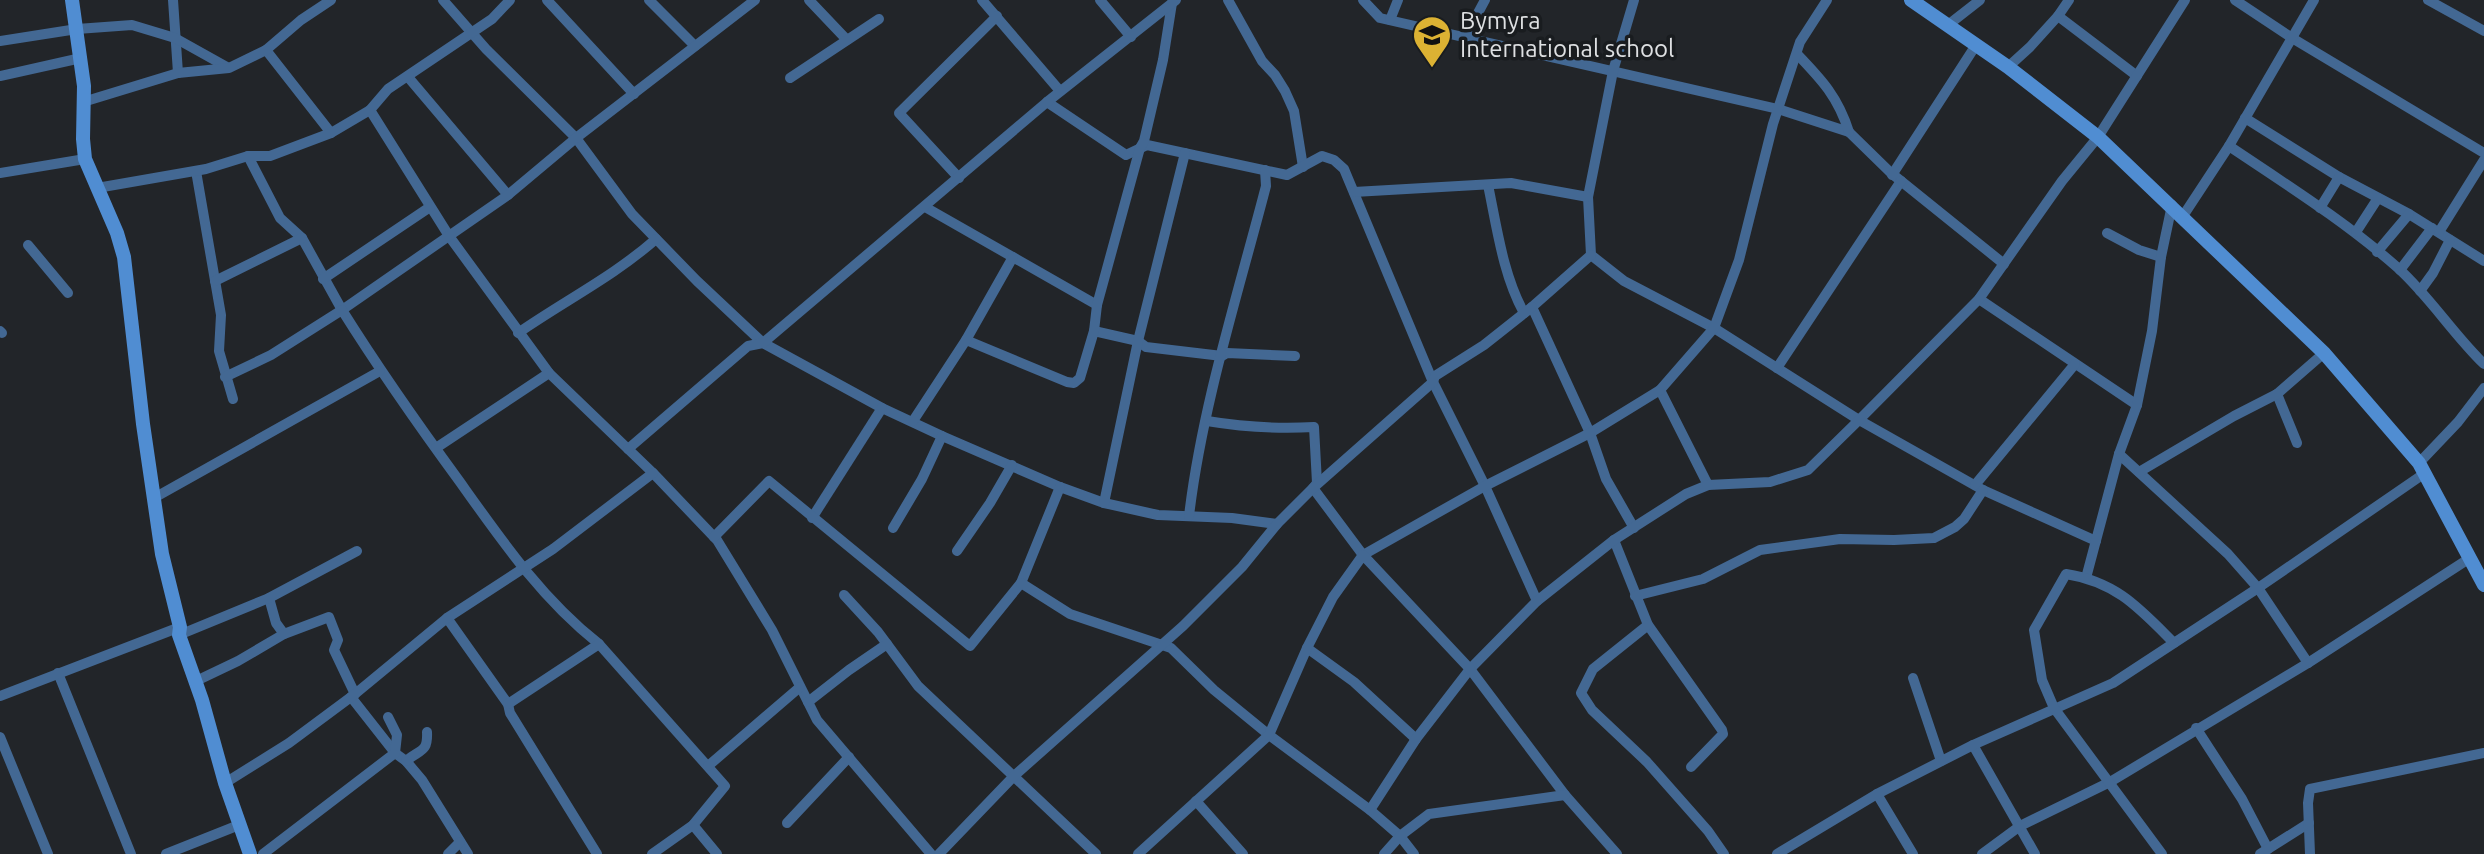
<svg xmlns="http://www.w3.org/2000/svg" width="2484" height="854" viewBox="0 0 2484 854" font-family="Ubuntu,sans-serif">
<rect width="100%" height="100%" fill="#222529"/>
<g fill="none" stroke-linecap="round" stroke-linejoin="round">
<g stroke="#436893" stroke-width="10">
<path d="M173,0L178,73"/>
<path d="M443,0L486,49L576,138L632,214L697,281L763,343L882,408L942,436L1060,487L1104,503L1158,515L1232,518L1277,524"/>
<path d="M547,0L634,94"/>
<path d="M649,0L695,46"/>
<path d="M809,0L847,40"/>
<path d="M982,0L1060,91"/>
<path d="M1100,0L1131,37"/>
<path d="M1228,0L1262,61L1275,75L1285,91L1294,111L1303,167"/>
<path d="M1363,0L1380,18L1778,109L1849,132L1891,173L2004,264"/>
<path d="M1634,0L1613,71L1588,197L1591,255L1624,281L1714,328L1859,420L1983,490L2096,541"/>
<path d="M2235,0L2292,38L2484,153"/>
<path d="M2428,0L2484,31"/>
<path d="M2058,16L2069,0"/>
<path d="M1390,20L1398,0"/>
<path d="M1948,25L1980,0"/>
<path d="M1464,39L1485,0"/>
<path d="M0,41L77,29L132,25L175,38L227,67"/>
<path d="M266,50L331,133"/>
<path d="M1797,54C1822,80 1838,97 1849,132"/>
<path d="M2008,67L2030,47L2058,16L2137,76"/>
<path d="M0,76L81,58"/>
<path d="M408,77L508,195"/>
<path d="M790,78L879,19"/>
<path d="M83,102L178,73L229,68L266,50L301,20L331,0"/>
<path d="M1047,102L1126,155L1147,145L1287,175L1322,156L1334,160L1344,169L1433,382L1485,486L1537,601"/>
<path d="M370,110L449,236L549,373L653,473L717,540L772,630L817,720L931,854"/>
<path d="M2245,118L2339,177L2409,214L2484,261"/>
<path d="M2229,146C2287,185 2346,222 2398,268C2430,297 2453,334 2484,364"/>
<path d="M248,156L280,218L302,238L342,310L508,195L576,138L755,0"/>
<path d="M196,171L221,315L219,351L233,399"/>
<path d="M0,173L85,159"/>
<path d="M1892,175L1976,45"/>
<path d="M959,178L899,113L997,16"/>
<path d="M1488,185C1497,228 1503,275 1524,313"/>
<path d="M97,188L206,169L248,156H270L331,133L370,110L388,89L492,19L510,0"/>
<path d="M1354,192L1511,183L1588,197"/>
<path d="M925,207L1097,305"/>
<path d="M2320,208L2339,177"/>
<path d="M2183,216L2229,146L2314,0"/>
<path d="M2356,232L2378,198"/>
<path d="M2439,232L2484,160"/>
<path d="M2107,233L2139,250L2161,257"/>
<path d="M28,245L68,293"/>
<path d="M2377,252L2409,214"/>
<path d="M1591,255L1532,307L1590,433L1606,479L1634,528"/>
<path d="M2400,270L2432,228"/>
<path d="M323,279L430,207"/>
<path d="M215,281L302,238"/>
<path d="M2420,291L2433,273L2450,240"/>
<path d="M1979,299L2137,405"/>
<path d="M0,331L2,333"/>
<path d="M1094,331L1138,341L1146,347L1222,356L1227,353L1295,356"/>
<path d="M518,333C564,301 614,276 656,239"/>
<path d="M966,340L1067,382L1074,383L1080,378L1094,331L1097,305L1140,148L1144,141L1163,60L1172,3"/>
<path d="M1777,368L1901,181"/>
<path d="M225,377L271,355L342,310C379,369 419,426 460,482C502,541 542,599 599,644L725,786L693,825L652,854"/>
<path d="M1660,390L1708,485"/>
<path d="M2277,394L2297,443"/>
<path d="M913,421L966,340L1013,257"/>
<path d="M1207,421C1243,427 1278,429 1314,427L1317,483L1313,488L1363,555L1485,486L1590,433L1660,390L1714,328L1739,260L1773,124L1800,42L1827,0"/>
<path d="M436,448L549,373"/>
<path d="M628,449L748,346L763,343L1047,102L1176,0"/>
<path d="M2119,454L2228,554L2258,588L2308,663"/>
<path d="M2419,463L2458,422L2484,388"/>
<path d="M2139,472L2234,416L2277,394L2324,353"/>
<path d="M1975,485L2075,364"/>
<path d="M154,498L380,371"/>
<path d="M1104,503L1138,341L1185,153"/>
<path d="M1189,516C1202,406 1238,294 1266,186L1265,170"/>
<path d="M812,518L882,408"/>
<path d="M893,528L922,479L942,436"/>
<path d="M714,537L769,481L970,646L1021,583L1060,487"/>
<path d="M1614,540L1648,625L1722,730L1723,734L1691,767"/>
<path d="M957,551L990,503L1012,465"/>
<path d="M2086,578L2119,454L2137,405L2152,331L2161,257L2172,205"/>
<path d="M1021,583L1070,614L1171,648L1214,690L1269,735L1370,810L1400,836L1414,854"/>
<path d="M844,595L878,632L918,686L1096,854"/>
<path d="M1635,596L1703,579L1760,550L1840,539L1894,540L1934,538L1955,527L1964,519L1983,490"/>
<path d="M269,598L276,623L284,634"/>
<path d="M447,618L508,704L510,713L597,854"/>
<path d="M1648,625L1593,669L1581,693L1592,710L1647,762L1708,831L1724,854"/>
<path d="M179,635L269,598L357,551"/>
<path d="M1307,648L1354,682L1416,739"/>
<path d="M58,673L131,854"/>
<path d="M1913,678L1941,761"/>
<path d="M194,682L238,661L284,634L329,617L338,640L334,650L355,694"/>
<path d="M0,696L180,627"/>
<path d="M351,697L395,753L406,761L422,780L468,854"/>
<path d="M808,702L849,670L887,644"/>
<path d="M508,704L599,644"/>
<path d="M2196,728L2242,799L2268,849"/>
<path d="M0,737L48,854"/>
<path d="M1973,745L2035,854"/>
<path d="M406,761C420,749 428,753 427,732"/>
<path d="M708,766L800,687"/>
<path d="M225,783L289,743L355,694L447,618L553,549L653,473"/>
<path d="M1877,794L1913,854"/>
<path d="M1196,801L1243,854"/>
<path d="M1370,810L1416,739L1470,669L1537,601L1614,540L1686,494L1708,485L1770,482L1808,470L1859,420L1979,299L2062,181L2098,137L2185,0"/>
<path d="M787,823L849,757"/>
<path d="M693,825L717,854"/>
<path d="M166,854L239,825"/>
<path d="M263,854L395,753L397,735L388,717"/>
<path d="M448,854L460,842"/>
<path d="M939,854L1014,776L1183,626L1242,567L1277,524L1313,488L1433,382L1435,376L1484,345L1532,307"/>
<path d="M1138,854L1269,735L1307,648L1333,597L1363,555L1470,669L1565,795L1617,854"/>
<path d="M1384,854L1400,836L1429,814L1565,795"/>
<path d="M1777,854L1877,794L1973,745L2113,683L2258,588L2425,473"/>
<path d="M1982,854L2020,826L2110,782L2308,663L2470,558"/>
<path d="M2162,854L2054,708L2042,680L2034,630L2066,574C2117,582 2140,609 2174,643"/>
<path d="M2260,854L2309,823"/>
<path d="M2310,854L2308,803L2310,789L2484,753"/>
</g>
<g stroke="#508dd2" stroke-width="14">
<path d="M72,0L84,86L83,139L85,159L117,233L124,257L143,424L162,554L180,627L179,635L202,700L225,783L250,854"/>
<path d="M1911,0L2008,67L2098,137L2324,353L2419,463L2484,585"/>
</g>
</g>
<defs>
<g id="school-pin" transform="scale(2)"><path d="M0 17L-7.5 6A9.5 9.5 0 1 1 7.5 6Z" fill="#dcb233" stroke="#191c1f"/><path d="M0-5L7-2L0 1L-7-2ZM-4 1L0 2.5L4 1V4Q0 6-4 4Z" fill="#111"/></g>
</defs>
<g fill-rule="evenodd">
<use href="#school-pin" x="1432" y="35"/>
</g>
<g text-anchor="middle" stroke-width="7" stroke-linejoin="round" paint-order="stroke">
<g font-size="24" fill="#dee0e2" stroke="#191c1f" text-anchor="start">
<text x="1460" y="29">Bymyra<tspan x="1460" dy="28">International school</tspan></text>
</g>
</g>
</svg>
